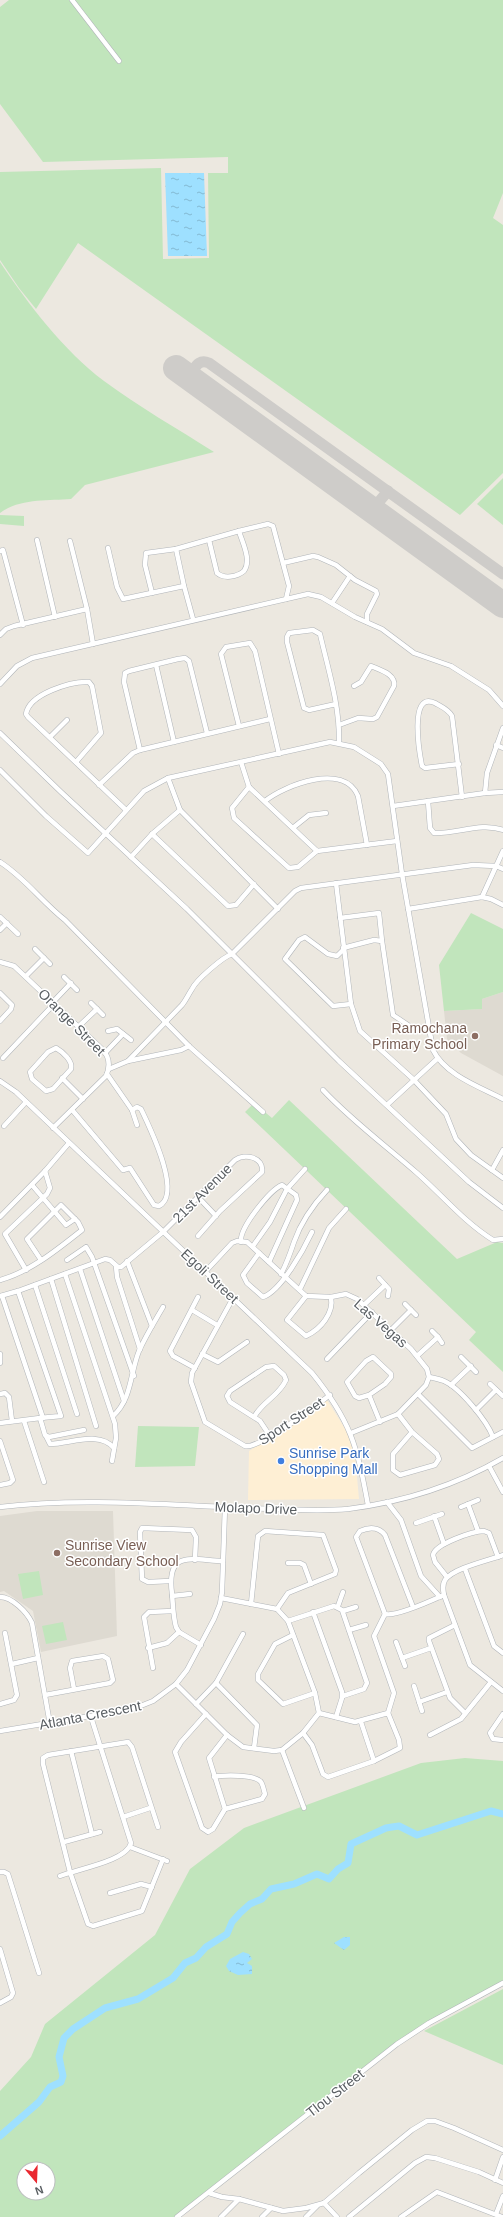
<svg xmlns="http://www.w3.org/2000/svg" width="503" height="2217" viewBox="0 0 503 2217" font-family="Helvetica,sans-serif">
<defs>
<pattern id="water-ripples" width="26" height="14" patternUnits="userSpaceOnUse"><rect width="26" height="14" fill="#9ee0ff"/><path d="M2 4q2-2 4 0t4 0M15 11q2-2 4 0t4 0" fill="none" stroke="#84b9d2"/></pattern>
</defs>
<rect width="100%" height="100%" fill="#ece8e0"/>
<path fill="#feefd4" d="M327,1400L346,1430L355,1455L359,1499L248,1500L249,1451Z"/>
<g fill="#dedad1">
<path d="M503,992V1076L461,1053L447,1039L444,1011L482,1009V999Z"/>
<path d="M37,1511H113L117,1636L41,1652L33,1611L4,1591L0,1592V1516Z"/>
</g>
<g fill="#c1e5bc" fill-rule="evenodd">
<path d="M9,0H503V193L493,218L503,225V473L460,515L78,243L36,309L19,288L0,260V172L161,168L163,259L209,258L208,173H228V157L43,162L0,104V7Z"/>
<path d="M0,262C28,304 64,351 104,381C139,407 178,429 214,452L85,485L71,499C48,501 20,498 0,513Z"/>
<path d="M503,478V525L477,504Z"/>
<path d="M0,515L24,516V526L0,524Z"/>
<path d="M471,913L503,929V992L482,999V1009L444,1011L439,965Z"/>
<path d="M289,1100L457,1259L497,1242L503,1243V1372L469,1340L476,1332L245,1112L254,1103L272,1118Z"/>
<path d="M138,1426L199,1427L195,1466L135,1467Z"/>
<path d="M39,1571L43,1595L23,1599L18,1574Z"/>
<path d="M63,1622L67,1640L46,1644L42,1626Z"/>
<path d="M465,1758L503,1761V1982L398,2042L175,2217H0V2091L31,2057L45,2024L155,1935L190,1869L244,1828L421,1763ZM24,2169H48V2193H24Z"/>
<path d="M503,1989V2065L424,2031Z"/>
</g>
<g fill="url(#water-ripples)">
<path d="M165,173H204L207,256H168Z"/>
<path d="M344,1937H350V1945L344,1950L334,1943Z"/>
<path d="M243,1952L249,1954L252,1959L247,1963L252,1966V1974L238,1975L229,1971L226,1966L230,1959Z"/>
</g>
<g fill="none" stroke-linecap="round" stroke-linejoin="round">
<path stroke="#9ee0ff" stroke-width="7" d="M0,2136L39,2102L50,2087L61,2082L63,2076L59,2057L64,2038L73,2029L105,2008L138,1999L173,1978L185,1963L196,1958L206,1947L227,1934L232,1922L240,1913L250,1904L262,1899L271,1889L294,1884L317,1874L329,1879L338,1869L348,1863L351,1844L386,1828L392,1827L399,1826L417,1835L491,1811L503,1814"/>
<g stroke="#ceccc9" stroke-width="11">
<path d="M192,380L191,373C196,366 199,359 209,363L503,574"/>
<path d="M372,510L388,491"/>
</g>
<path stroke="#ceccc9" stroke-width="26" d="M176,368L503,605"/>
<g stroke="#b1b5b9" stroke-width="5.5">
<g id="minor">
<path d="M72,0L119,61"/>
<path d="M37,540L55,617"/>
<path d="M209,540L217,573C224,579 237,577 244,571C252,560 242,542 239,531L268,524L273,526L289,586L286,599"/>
<path d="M70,541L87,609L93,644"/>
<path d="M108,548L117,587L123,599L184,586L193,619"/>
<path d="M176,549L184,586"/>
<path d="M0,551L3,550L23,625"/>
<path d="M283,563L313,556L318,557L336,565L355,580L376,591L377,594L367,614V622"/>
<path d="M152,593L145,565L146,553L176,549L239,531"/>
<path d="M332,603L350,576"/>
<path d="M0,635L6,629L14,626L87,609"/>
<path d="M156,665L174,742"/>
<path d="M0,684L17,666L32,658L308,594L321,597L355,617L382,629L414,653L451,666L489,690L503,706"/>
<path d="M336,704L309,710L304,708L287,642V637L289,633L313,630L320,634C328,669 340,706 339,742"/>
<path d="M339,725L358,718L373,719L377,717L394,686C396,674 380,670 371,666L361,682L354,686"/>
<path d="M239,726L221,654L226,647L250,643L255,651L279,754"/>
<path d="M0,733L61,792L187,909L339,1061L469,1182L503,1208"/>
<path d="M50,737L67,720"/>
<path d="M496,745L503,748"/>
<path d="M140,750L124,682L125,673L129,671L178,659L185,658L189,661L207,733"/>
<path d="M76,762L101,733L92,686L89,682C71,681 29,694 26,714L28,717L126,810"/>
<path d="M241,762L249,787L317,851L397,841"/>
<path d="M459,764L425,768L422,766C420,756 408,690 435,703C442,707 448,709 452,716L462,797"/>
<path d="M0,770L46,816L88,853L144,791L168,778L330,742L354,747L381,764L388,774L402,874L433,1050C445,1075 480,1087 503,1099"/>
<path d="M168,778L180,810L278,909"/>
<path d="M99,785L133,753L140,750L270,719"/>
<path d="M249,787L232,808L234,818L289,868L298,867L317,851"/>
<path d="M485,793L487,773L503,728"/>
<path d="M265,801C285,785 344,762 358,796L367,845"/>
<path d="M428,801L430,828L434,833C457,834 481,822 503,830"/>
<path d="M393,806L485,793L503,792"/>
<path d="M294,827L309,815L326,813"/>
<path d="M152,834L228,906L236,905L254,884"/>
<path d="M131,857L152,834L180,810"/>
<path d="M0,862C25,878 41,901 65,920L190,1047L263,1112"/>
<path d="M336,883L351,1004L360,1031L413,1079L446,1114L456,1139L471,1155L503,1178"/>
<path d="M482,897L503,851"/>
<path d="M408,909L482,897L491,899L503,905"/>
<path d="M0,917L18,934"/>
<path d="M340,918L379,913L382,941"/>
<path d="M0,930L7,923"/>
<path d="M343,948L374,940L382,941L393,1015L411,1027L429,1028"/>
<path d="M35,949L50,964"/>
<path d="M343,950L337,956L328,954L305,937L299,940L285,959L333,1006L351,1004"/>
<path d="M0,962L14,966L103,1050C110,1058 110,1067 106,1076L53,1128"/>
<path d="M26,976L44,958"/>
<path d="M64,977L77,990"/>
<path d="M0,993L12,1005L11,1009L0,1021"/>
<path d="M53,1002L71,983"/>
<path d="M91,1003L103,1015"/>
<path d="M78,1027L97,1009"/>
<path d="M108,1031L117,1029L131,1040"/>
<path d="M56,1048C63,1052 73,1061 71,1069L53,1089L46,1091L32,1079L30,1072L48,1052Z"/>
<path d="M105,1053L123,1034"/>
<path d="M3,1058L54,1004"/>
<path d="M128,1061L181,1050L189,1046"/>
<path d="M109,1069L128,1061L182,1005C186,1000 188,995 192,989C196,980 223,957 232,954L295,891L301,888L473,865L496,866L503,869"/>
<path d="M107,1074L132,1110L137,1125"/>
<path d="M62,1078L83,1099"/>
<path d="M0,1081L16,1092L312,1373C351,1421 357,1446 368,1505"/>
<path d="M323,1090C351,1120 386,1146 417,1173C442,1195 464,1222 493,1240L503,1239"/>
<path d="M388,1104L437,1059"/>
<path d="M73,1111L123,1170L130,1168L154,1205L159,1206C183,1194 149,1126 141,1109L137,1107L132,1110"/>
<path d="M4,1126L26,1102"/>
<path d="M492,1170L503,1150"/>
<path d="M32,1185L66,1225L75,1219"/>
<path d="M199,1198L216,1216"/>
<path d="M0,1217L45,1171L69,1143"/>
<path d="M241,1242C239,1228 270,1190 282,1185L296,1195L297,1200L269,1262"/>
<path d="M253,1246L270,1222L287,1189L305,1169"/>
<path d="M259,1253L243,1275L247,1283L263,1297C281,1291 304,1249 312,1232"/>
<path d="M67,1260L86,1247L92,1257L134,1376"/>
<path d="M127,1261L152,1326"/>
<path d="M116,1266L117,1277L140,1349"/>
<path d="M80,1269L124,1401"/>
<path d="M26,1270L5,1234L47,1194L50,1188L45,1171"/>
<path d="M205,1272L232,1243L237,1241L247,1242L306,1296L331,1297L346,1294L357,1299L411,1349L427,1369L429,1377L426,1385L398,1414L351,1433"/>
<path d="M65,1274L115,1424L116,1438L112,1461"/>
<path d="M281,1274C287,1263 290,1254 294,1242C301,1222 312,1206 327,1190"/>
<path d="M379,1278L389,1289L388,1296"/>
<path d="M51,1279L96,1426"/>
<path d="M0,1280C30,1272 58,1249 82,1230L78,1222L61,1205L27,1239L41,1260"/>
<path d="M35,1285L77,1414"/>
<path d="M300,1289L329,1228L346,1209"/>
<path d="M18,1291L61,1416L40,1418"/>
<path d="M0,1296L18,1291L105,1259L110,1260L118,1267H121L163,1232L235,1160C245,1153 264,1157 262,1172L220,1211L198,1236"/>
<path d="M2,1296L43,1418"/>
<path d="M306,1296L287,1320L306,1336C321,1329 334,1313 331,1297"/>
<path d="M233,1298L192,1373L191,1382L205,1422L245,1446C260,1449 315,1406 330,1395"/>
<path d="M405,1304L416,1315"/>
<path d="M364,1305L385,1285"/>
<path d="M192,1310L217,1325"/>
<path d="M391,1330L411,1310"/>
<path d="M432,1331L438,1337"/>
<path d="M0,1354V1363"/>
<path d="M202,1354L218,1362L247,1342"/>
<path d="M417,1356L438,1337L442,1343"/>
<path d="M461,1357L476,1372"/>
<path d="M327,1359L372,1312"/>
<path d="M195,1368L173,1356L170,1351L198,1297"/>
<path d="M429,1377C434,1378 439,1379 444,1381C460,1388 487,1421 493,1437"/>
<path d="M490,1384L503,1396"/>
<path d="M451,1385L471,1366"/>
<path d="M0,1394L5,1393L9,1397L12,1421"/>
<path d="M418,1394L472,1448L503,1432"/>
<path d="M369,1395L359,1398L355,1396L347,1382L366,1361L373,1357L391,1374V1377L385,1384L369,1395L380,1422"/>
<path d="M476,1410L496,1390"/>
<path d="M398,1414L412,1432L437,1454L439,1459L435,1465L400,1475L393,1470V1454L412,1432"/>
<path d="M113,1416C132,1399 130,1373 139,1351C146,1335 155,1321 163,1307"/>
<path d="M254,1417C263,1401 279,1396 286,1380L284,1375L274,1366L266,1367L230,1391L227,1396L230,1402L260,1421L270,1436"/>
<path d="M24,1421L44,1482"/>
<path d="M0,1423L40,1418L45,1435L49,1437L84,1430"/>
<path d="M46,1436L50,1444C70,1444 99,1430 114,1448"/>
<path d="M0,1441L13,1480L10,1483L0,1485"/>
<path d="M489,1466L503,1492"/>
<path d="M387,1502L401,1520L421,1576L440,1597"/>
<path d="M468,1504L478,1531"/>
<path d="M0,1507C79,1497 168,1505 248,1508C281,1509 316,1512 348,1509C403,1502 455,1486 503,1458"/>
<path d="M461,1507L478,1500"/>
<path d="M434,1516L444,1544"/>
<path d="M416,1523L442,1514"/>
<path d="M503,1555C490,1560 453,1568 445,1580C442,1585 443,1590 444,1595L470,1665L503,1691"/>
<path d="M288,1563H300L304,1565L311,1584"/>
<path d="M465,1569L494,1646L503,1653"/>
<path d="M447,1577L435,1562L433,1555C435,1544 473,1531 484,1531L489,1533L498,1557"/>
<path d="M170,1581L148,1582L142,1579L140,1532L142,1528L192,1530L196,1537L195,1560"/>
<path d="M172,1596L190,1594"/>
<path d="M0,1597C12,1597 27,1612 32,1623L50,1724"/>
<path d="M251,1604L258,1536L265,1531L323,1535L336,1570L335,1574L288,1593L277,1609"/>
<path d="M338,1606L343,1592"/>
<path d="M413,1607L385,1535C379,1527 369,1527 360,1531L356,1537L385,1614C396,1617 433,1600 444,1595"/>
<path d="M343,1611L356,1607"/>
<path d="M313,1612L342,1692V1698L336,1717"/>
<path d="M385,1614L374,1636L394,1693L388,1713"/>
<path d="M288,1621L334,1606L342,1610L367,1683L364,1689L343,1696"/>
<path d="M455,1625L429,1638V1641L450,1698L465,1713"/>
<path d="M349,1630L366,1625"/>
<path d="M293,1635L275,1644L258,1674V1680L283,1704L315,1693"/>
<path d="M396,1642L405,1666"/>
<path d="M201,1645L179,1632L176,1627C173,1616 173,1605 172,1594C166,1549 191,1560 223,1561"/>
<path d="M148,1648L167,1643L179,1632"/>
<path d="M402,1658L431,1648"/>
<path d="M12,1664L38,1658"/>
<path d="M153,1668L144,1617L149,1612L173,1611"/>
<path d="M216,1683L257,1725L254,1748"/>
<path d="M176,1684L227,1735L243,1747L274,1751L282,1750L303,1733L319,1713L315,1693L288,1621L277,1609L221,1598"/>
<path d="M414,1686L422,1711"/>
<path d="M45,1695L110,1683L113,1680L108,1659L103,1656L72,1661L70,1668L74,1689"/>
<path d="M419,1702L447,1692"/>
<path d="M0,1704L14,1700L17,1695L5,1633"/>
<path d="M196,1704L216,1683L243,1634"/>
<path d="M206,1714L181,1742L175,1752L202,1828L208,1832L213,1829L225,1809L209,1758L227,1735"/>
<path d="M503,1714L490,1733L493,1739L503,1740"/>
<path d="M361,1722L374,1761"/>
<path d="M0,1731L133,1709L153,1701L176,1684L187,1670L214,1619L220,1604L222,1592L225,1507"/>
<path d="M303,1733L312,1745L323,1774L328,1777L374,1761L400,1748L399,1740L388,1713L355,1722L319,1713"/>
<path d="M430,1735L461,1719L491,1682"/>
<path d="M282,1750L304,1808"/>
<path d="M71,1751L92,1834"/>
<path d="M214,1777C223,1775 255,1774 261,1782C263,1785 264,1791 265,1794L262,1799L225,1809"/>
<path d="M123,1817L150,1808"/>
<path d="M158,1827L132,1747L128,1742L48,1755L43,1758V1764L70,1872L88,1924L93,1926L142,1911L163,1859"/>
<path d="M64,1842L100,1832"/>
<path d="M130,1847L167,1861"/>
<path d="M0,1872H4L8,1874L39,1973"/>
<path d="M60,1876C77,1869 127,1861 131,1843L91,1717"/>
<path d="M110,1893L141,1884L152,1887"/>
<path d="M0,1949L13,1993L11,1997L0,2003"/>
<path d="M495,2180L503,2157"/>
<path d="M209,2193L222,2197L239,2199"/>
<path d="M324,2203L337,2217"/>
<path d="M496,2214L503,2196"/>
<path d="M177,2217L397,2044L429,2023L503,1983"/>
<path d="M221,2217L239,2199L283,2211L306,2208L324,2203L359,2173L412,2130L427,2121H435L454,2128L503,2150"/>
<path d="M262,2217L271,2208"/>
<path d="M306,2217L317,2206"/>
<path d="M349,2217L415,2163L426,2157L435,2158L479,2172L503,2183"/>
<path d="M401,2217L437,2192L502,2217"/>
</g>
</g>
<use href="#minor" stroke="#fff" stroke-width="4.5"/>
</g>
<g fill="#8d6e63" stroke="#fff" stroke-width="1.5">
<circle cx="475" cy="1036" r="4"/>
<circle cx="57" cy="1553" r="4"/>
</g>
<circle fill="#3f7fe0" stroke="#fff" stroke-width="1.5" cx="281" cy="1461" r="4"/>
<g text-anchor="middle" stroke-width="3" stroke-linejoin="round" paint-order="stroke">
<g font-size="14" fill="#595e62" stroke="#fff">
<text transform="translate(72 1022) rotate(45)" y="5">Orange Street</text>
<text transform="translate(202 1193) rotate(-45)" y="5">21st Avenue</text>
<text transform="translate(210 1276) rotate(43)" y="5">Egoli Street</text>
<text transform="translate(381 1323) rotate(41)" y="5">Las Vegas</text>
<text transform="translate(291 1421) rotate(-33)" y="5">Sport Street</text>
<text transform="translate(256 1508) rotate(2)" y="5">Molapo Drive</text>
<text transform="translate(90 1715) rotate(-11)" y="5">Atlanta Crescent</text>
<text transform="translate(335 2093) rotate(-38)" y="5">Tlou Street</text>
</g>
<g font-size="14" fill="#785e54" stroke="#fff" text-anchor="end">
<text x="467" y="1033">Ramochana<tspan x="467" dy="16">Primary School</tspan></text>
<text x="65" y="1550" text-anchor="start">Sunrise View<tspan x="65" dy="16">Secondary School</tspan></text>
</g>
<g font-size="14" fill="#366cbe" stroke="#fff" text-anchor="start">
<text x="289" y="1458">Sunrise Park<tspan x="289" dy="16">Shopping Mall</tspan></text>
</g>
</g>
<g transform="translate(36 2181) rotate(161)"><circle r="19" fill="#ffffff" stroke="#bdbfc0"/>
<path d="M0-3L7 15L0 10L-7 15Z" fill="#ea2830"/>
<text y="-6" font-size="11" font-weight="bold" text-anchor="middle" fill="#595e62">N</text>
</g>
</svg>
